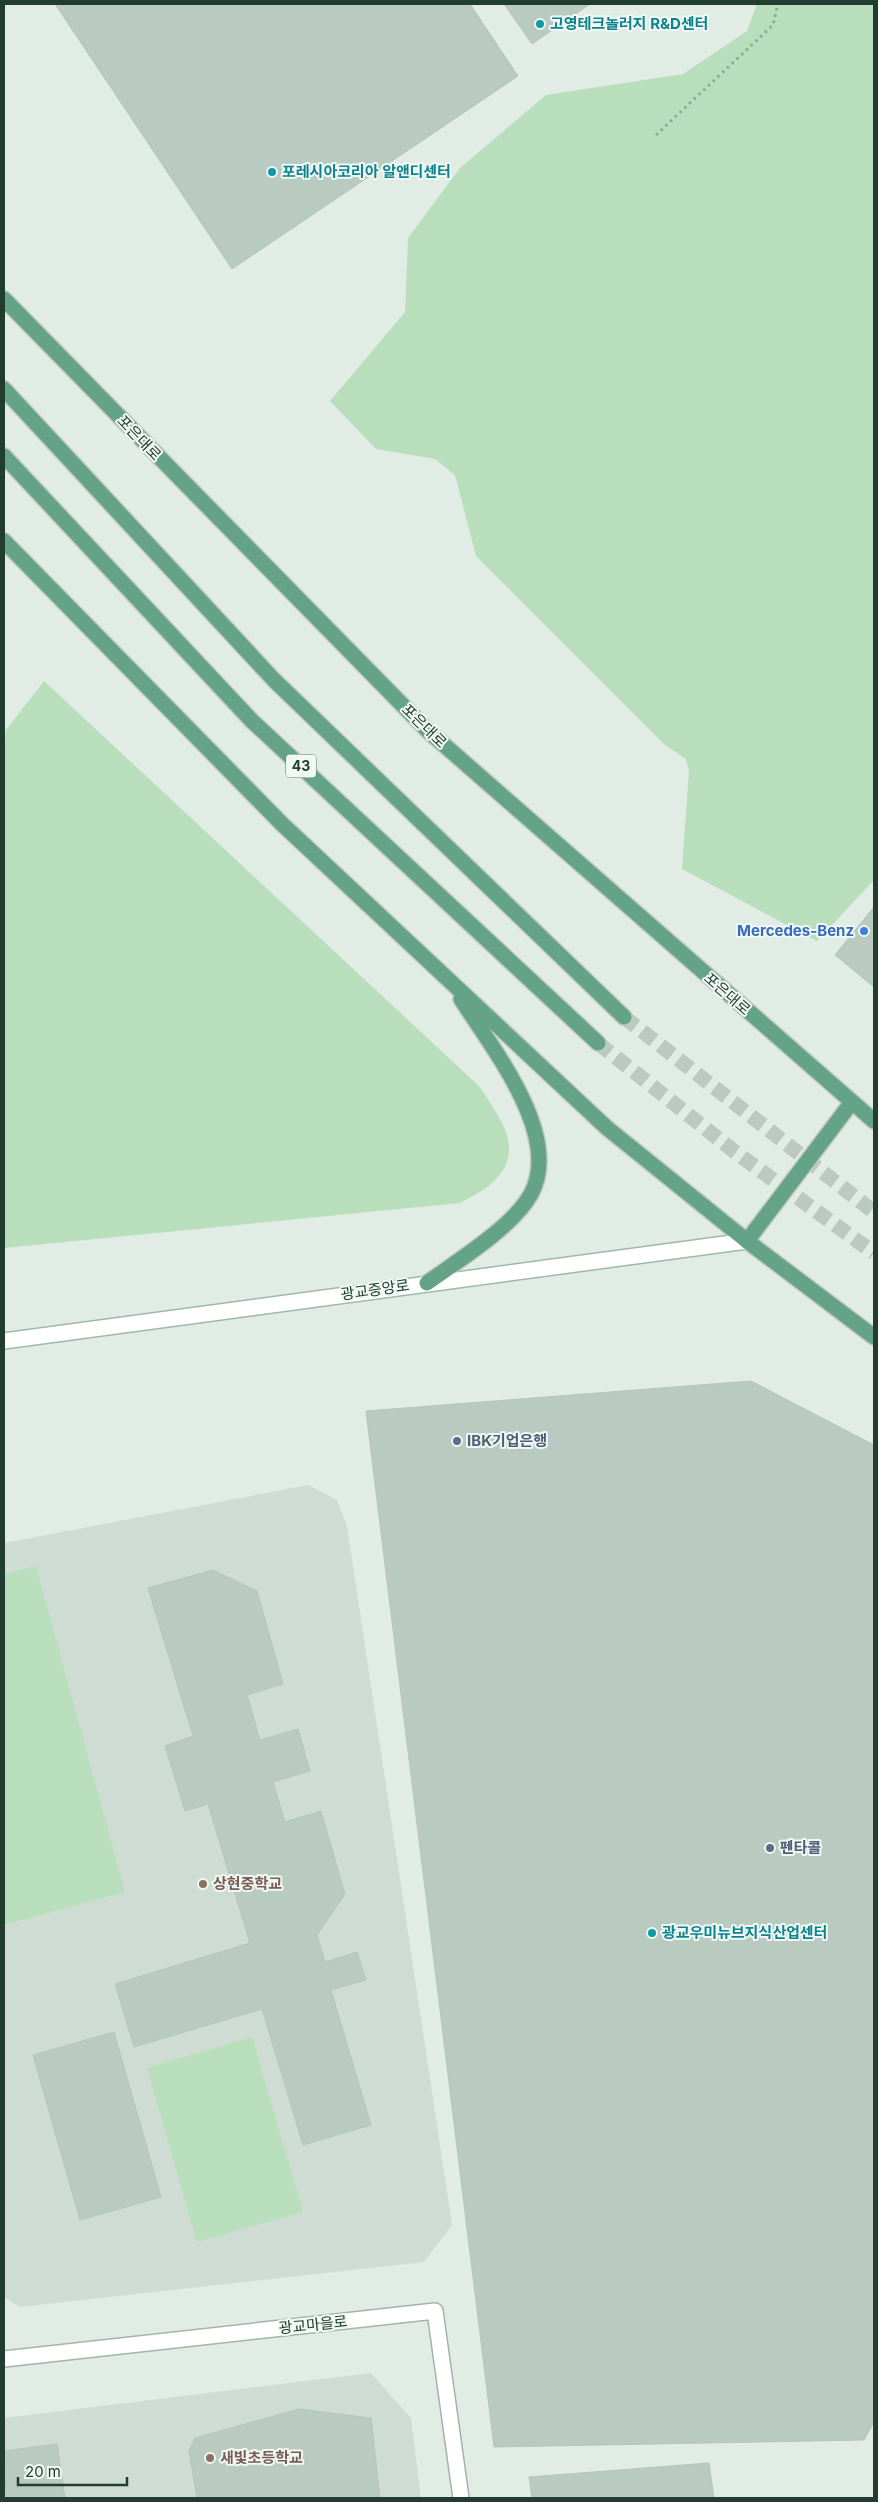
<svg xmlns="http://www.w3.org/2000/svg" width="878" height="2502" viewBox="0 0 878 2502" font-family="Inter,'Noto Sans KR',sans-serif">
<rect width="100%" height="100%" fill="#e1ece5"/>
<g fill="#cfdcd4">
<path d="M308,1485L337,1500L347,1526L452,2225L424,2262L20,2307L4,2297V1543Z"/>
<path d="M371,2373L411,2418L421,2498H4V2418Z"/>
</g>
<g fill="#b9debc">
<path d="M757,4H874V880L817,941L682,869L689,771L686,759L665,745L476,556L455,475L435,459L376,449L330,401L405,312L408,238L460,168L546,95L683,74L747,31Z"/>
<path d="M44,681L480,1087C501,1120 528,1152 490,1185C481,1192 470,1197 460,1203L4,1248V744L6,730Z"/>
<path d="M36,1566L125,1892L4,1925V1574Z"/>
<path d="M252,2037L303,2212L197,2242L147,2068Z"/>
</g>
<g fill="#b9cac0" stroke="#b3c6bb">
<path d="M55,4H470L518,76L232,269Z"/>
<path d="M504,4H590L532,44Z"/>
<path d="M874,907V987L835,955Z"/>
<path d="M751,1381L874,1445V2422L864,2440L494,2447L366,1411Z"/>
<path d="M213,1570L257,1591L283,1684L247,1695L260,1740L298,1729L310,1771L273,1782L285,1822L321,1811L345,1894L317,1935L325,1962L357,1952L366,1980L331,1990L371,2125L303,2145L262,2009L134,2047L115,1984L250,1943L208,1804L185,1811L165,1746L193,1736L148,1588Z"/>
<path d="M114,2032L161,2197L80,2220L33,2055Z"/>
<path d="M299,2409L371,2418L380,2498H197L189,2451L195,2438Z"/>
<path d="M57,2444L65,2498H6L4,2451Z"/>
<path d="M709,2463L714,2498H532L529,2477Z"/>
</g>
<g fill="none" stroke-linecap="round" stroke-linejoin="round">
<g stroke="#bbc9c1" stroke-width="15" stroke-dasharray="15 8" stroke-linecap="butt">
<path d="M624,1017L874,1212"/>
<path d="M598,1043L735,1152L874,1253"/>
</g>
<g stroke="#a4b4ab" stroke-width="18">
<path id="service" d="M4,2359L435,2311L461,2498"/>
</g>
<g stroke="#9fb8ab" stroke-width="18">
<path id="secondary" d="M4,1341L747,1241"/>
</g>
<g stroke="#c1c9c5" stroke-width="18">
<g id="primary">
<path d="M4,299L427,730L874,1121"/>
<path d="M4,389L274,680L624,1017"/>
<path d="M4,456L251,720L598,1043"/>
<path d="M4,541L282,824L607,1128L747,1241L874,1337"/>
<path d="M747,1241L852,1102"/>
<path d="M427,1283C457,1261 513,1227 531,1194C563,1135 491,1047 461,999"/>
</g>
</g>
<path stroke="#80b099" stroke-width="3" stroke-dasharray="2.5 4" stroke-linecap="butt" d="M656,135L773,25L778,4"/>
<use href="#service" stroke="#fff" stroke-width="15"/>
<use href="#secondary" stroke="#fff" stroke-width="15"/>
<use href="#primary" stroke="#64a387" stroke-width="15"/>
</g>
<g fill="#0f9aa8" stroke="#f1f8f4" stroke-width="2">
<circle cx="540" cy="24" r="5"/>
<circle cx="272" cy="172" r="5"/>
<circle cx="652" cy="1933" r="5"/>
</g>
<circle fill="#3f7fe0" stroke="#f1f8f4" stroke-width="2" cx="864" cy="931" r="5"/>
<g fill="#5c6f8a" stroke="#f1f8f4" stroke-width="2">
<circle cx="457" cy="1441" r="5"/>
<circle cx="770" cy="1848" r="5"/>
</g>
<g fill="#8d6e63" stroke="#f1f8f4" stroke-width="2">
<circle cx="203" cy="1884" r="5"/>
<circle cx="210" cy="2458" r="5"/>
</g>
<g text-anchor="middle" stroke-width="4" stroke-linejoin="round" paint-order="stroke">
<rect fill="#f1f8f4" stroke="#5f756b" stroke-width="1" x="286" y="754.5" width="30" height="23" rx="4"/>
<g font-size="14" font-weight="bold" fill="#213d30">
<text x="301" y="771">43</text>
</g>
<g font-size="15" font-weight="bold" fill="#0d838f" stroke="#f1f8f4" text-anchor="start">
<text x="550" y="29">고영테크놀러지 R&amp;D센터</text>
<text x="282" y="177">포레시아코리아 알앤디센터</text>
<text x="662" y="1938">광교우미뉴브지식산업센터</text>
</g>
<g font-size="15" fill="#213d30" stroke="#f1f8f4">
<text transform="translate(139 438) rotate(46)" y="5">포은대로</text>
<text transform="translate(424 726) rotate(44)" y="5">포은대로</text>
<text transform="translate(727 994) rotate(41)" y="5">포은대로</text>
<text transform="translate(375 1290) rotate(-8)" y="5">광교중앙로</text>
<text transform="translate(313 2325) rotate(-6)" y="5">광교마을로</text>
</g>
<g font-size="15" font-weight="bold" fill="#366cbe" stroke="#f1f8f4" text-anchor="end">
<text x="854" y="936">Mercedes-Benz</text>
</g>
<g font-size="15" font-weight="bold" fill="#4e5e75" stroke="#f1f8f4" text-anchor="start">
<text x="467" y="1446">IBK기업은행</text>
<text x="780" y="1853">펜타콜</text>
</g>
<g font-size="15" font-weight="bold" fill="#785e54" stroke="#f1f8f4" text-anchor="start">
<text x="213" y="1889">상현중학교</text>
<text x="220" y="2463">새빛초등학교</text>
</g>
</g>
<rect width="878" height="2502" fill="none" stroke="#213d30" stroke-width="10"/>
<path d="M18 2477v8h109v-8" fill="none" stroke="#213d30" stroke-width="2.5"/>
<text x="25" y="2477" font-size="15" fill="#213d30" stroke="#f1f8f4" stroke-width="4" paint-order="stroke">20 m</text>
</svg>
